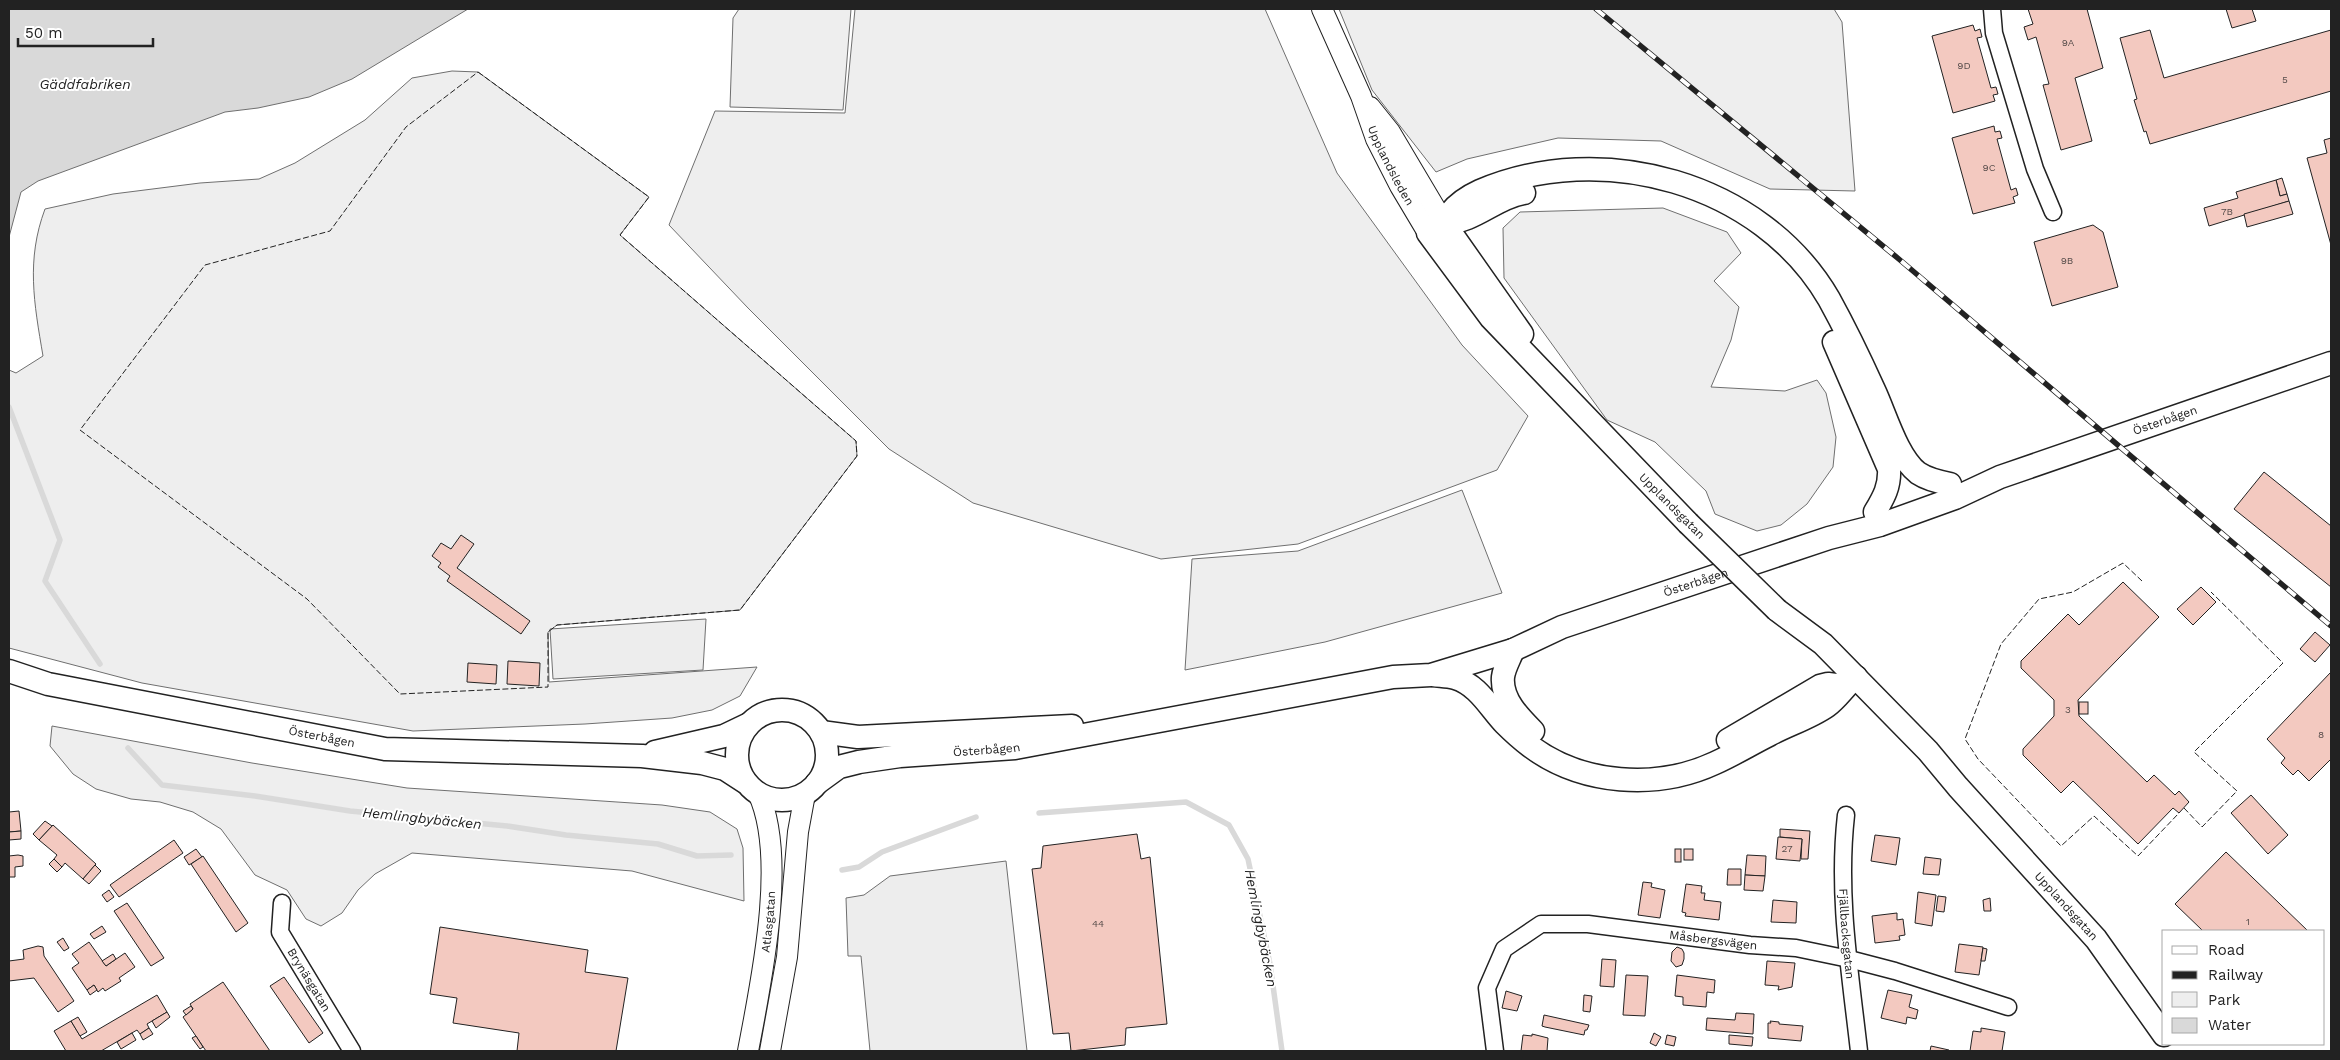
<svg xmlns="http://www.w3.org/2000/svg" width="2340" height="1060" viewBox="0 0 2340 1060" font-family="'Work Sans',sans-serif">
<rect width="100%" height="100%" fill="#fff"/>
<g fill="#eee" stroke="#6f6f6f">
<path d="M739,9H851L843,110L730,107L733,18Z"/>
<path d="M855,9H1265L1337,173L1462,345L1528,416L1497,470L1298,544L1161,559L973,503L889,449L748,308L669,225L715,111L845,113Z"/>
<path d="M1339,9H1834L1842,22L1855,191L1770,189L1661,141L1558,138L1467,159L1436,172L1372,90Z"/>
<path d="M452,71L478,72L649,197L620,235L856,441L857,456L740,610L557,625L548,632L549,682L757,667L740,696L712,710L672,718L585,724L413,731L142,683L9,648V370L16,373L43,356C34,303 26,260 45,209L113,194L200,183L259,179L295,163L365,120L412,78Z"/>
<path d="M1663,208L1727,232L1741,253L1714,281L1739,307L1731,340L1711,387L1785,391L1817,380L1826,393L1836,437L1833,467L1807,504L1781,525L1757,531L1715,514L1706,491L1655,442L1607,420L1504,278L1503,228L1520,212Z"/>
<path d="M1462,490L1502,593L1325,642L1185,670L1192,559L1298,551Z"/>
<path d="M52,726L252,763L407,788L662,805L710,812L737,829L743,848L744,901L632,871L412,853L375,874L358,890L342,913L321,926L306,919L287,890L255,875L221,829L193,812L160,802L131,799L96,789L73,774L50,746Z"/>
</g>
<g fill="#ededed" stroke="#6f6f6f">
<path d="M706,619L703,670L553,679L550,629Z"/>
<path d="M1006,861L1027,1051H870L861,956H848L846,898L864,895L890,876Z"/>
</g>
<path fill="#d9d9d9" stroke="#6f6f6f" d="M9,9H468L352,79L309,97L258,108L225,112L38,181L21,192L9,237Z"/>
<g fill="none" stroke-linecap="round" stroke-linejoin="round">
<g stroke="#d9d9d9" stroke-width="5.5">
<path d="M9,407L60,540L45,581L100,664"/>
<path d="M128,748L162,785L255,796L350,811L507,826L566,835L658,844L697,856L731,855"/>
<path d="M1039,813L1186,802L1229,825L1248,859L1270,964L1282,1051"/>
<path d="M842,870L859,867L882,852L976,817"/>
</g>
</g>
<g fill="#f3c9c0" stroke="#222">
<path d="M2028,9H2087L2103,68L2075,78L2092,141L2061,150L2043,85L2049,84L2036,37L2028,40L2024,27L2033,24Z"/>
<path d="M2226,9H2252L2256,21L2232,28Z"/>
<path d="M1973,25L1975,31L1980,29L1982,37L1977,38L1991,88L1996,87L1998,94L1993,95L1995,101L1953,113L1932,36Z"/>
<path d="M2150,30L2164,78L2331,30V91L2150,144L2146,131L2144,132L2134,100L2137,99L2120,38Z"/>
<path d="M1994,126L1995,132L2000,131L2002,138L1997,139L2011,190L2016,188L2018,195L2013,197L2015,203L1973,214L1952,138Z"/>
<path d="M2331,138V245L2307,158L2327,153L2324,140Z"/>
<path d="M2282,178L2287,194L2280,196L2276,180Z"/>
<path d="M2276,180L2280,196L2287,194L2289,201L2209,226L2204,208L2238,198L2236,192Z"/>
<path d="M2289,201L2293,214L2247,227L2244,214Z"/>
<path d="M2093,225L2103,232L2118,287L2052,306L2034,242Z"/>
<path d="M2264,472L2331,526V587L2234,509Z"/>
<path d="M461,535L474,544L457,568L530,621L521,634L447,581L450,576L438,567L441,563L432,556L441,543L451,549Z"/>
<path d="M2123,582L2159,617L2078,700L2079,716L2147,782L2154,775L2175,795L2179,791L2189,802L2179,813L2173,808L2138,844L2073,781L2061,793L2023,755V749L2054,716V700L2021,668V661L2068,614L2079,625Z"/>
<path d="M2201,587L2216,602L2193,625L2177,609Z"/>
<path d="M2315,632L2330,645L2315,662L2300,649Z"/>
<path d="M508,661L540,663L539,686L507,684Z"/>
<path d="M468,663L497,665L496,684L467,682Z"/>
<path d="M2331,672V759L2309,781L2298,770L2293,775L2281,763L2285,758L2267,739Z"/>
<rect x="2079" y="702" width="9" height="12"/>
<path d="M2251,795L2288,835L2268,854L2231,813Z"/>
<path d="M19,811L21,831L9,832V812Z"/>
<path d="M45,821L52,826L39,840L33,834Z"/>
<path d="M53,825L96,864L83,879L65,863L62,867L54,859L57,855L39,840Z"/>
<path d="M1780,829L1810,831L1808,859H1801L1802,839L1780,837Z"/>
<path d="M21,831V839L9,840V832Z"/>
<path d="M1137,834L1141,859L1150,857L1167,1024L1126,1028L1125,1045L1071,1051L1069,1033L1053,1034L1032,869L1041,868L1043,846Z"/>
<path d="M1875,835L1900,838L1896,865L1871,861Z"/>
<path d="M1778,837L1802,839L1800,861L1776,859Z"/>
<path d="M174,840L183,853L119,897L110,885Z"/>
<path d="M196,849L202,857L189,865L184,857Z"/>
<rect x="1675" y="849" width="6" height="13"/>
<rect x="1684" y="849" width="9" height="11"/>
<path d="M2226,852L2308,931H2203L2175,904Z"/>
<path d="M18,855L23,856V866L15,867V877H9V856Z"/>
<path d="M1747,855L1766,856L1765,876L1745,875Z"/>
<path d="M203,856L248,923L236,932L191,864Z"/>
<path d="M1925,857L1941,859L1939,875L1923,874Z"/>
<path d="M54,859L62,867L57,872L49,864Z"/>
<path d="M95,865L101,871L89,884L83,879Z"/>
<path d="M1728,869H1741V885H1727Z"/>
<path d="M1745,875L1765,876L1763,891L1744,890Z"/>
<path d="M1643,882L1652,883L1651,887L1665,890L1660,918L1638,915Z"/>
<path d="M1686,884L1702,886L1701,893H1705L1704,900L1721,902L1719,920L1685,916L1686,913L1682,912Z"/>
<path d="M109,890L114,897L107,902L102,895Z"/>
<path d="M1918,892L1936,895L1932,926L1915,923Z"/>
<path d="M1938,896L1946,897L1944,912L1936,911Z"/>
<path d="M1990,898L1991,911H1984L1983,900Z"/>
<path d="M1773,900L1797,902L1796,923L1771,922Z"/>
<path d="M127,903L164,958L151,966L114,911Z"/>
<path d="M1897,913V920L1903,919L1905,935L1899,936L1900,940L1875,943L1872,916Z"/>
<path d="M102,926L106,932L94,939L90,934Z"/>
<path d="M440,927L588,950L585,972L628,978L616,1051H517L519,1033L453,1023L457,998L430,994Z"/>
<path d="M63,938L69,948L64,951L57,942Z"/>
<path d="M89,942L106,966L125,953L135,967L119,978L121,981L105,991L103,988L98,992L94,985L87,990L72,968L79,963L72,954Z"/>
<path d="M1959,944L1983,947L1979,975L1955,972Z"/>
<path d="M38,946L43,947L44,956L74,1001L58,1012L34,978L9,981V961L24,959L23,950Z"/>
<path d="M1677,947L1682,949L1684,953V959L1682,965L1676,967L1671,961L1672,952Z"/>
<path d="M1983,948L1987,949L1985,961H1981Z"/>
<path d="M113,954L116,959L106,966L102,961Z"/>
<path d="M1602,959L1616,960L1614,987L1600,986Z"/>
<path d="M1767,961L1795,963L1792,987L1778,990L1779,986L1765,985Z"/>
<path d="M1626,975L1648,976L1645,1016L1623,1015Z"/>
<path d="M1677,975L1715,980L1714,993L1707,992L1706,1007L1683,1005V997L1675,996Z"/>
<path d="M284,977L323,1033L309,1043L270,986Z"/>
<path d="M223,982L270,1051H206L183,1017L193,1009L190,1004Z"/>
<path d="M94,985L97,990L90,995L87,990Z"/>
<path d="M1888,990L1912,995L1909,1007L1918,1010L1916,1019L1907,1017L1906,1024L1881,1018Z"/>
<path d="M1506,991L1522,996L1517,1011L1502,1008Z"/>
<path d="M157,995L167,1012L147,1024L149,1028L140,1034L137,1030L101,1051H66L54,1031L71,1021L82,1039Z"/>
<path d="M1584,995L1592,996L1590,1012L1583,1011Z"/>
<path d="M191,1006L193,1009L186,1015L183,1011Z"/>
<path d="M167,1012L170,1017L156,1028L152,1021Z"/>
<path d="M1736,1013L1754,1014L1753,1034L1706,1030L1707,1018L1735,1020Z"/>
<path d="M1544,1015L1589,1025L1587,1030H1585L1584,1035L1545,1027L1542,1026Z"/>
<path d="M78,1017L87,1032L80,1036L71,1021Z"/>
<path d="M1770,1021L1779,1022V1024L1803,1026L1801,1041L1768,1038V1023H1771Z"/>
<path d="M149,1028L153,1034L143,1040L140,1034Z"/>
<path d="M1981,1028L2005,1032L2002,1051H1970L1973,1031L1981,1032Z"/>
<path d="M132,1033L136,1040L121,1049L117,1042Z"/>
<path d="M1654,1033L1661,1037L1656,1046L1650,1043Z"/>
<path d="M1532,1034L1548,1038L1547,1051H1521L1523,1035L1532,1036Z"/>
<path d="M1667,1035L1676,1037L1674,1046L1665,1044Z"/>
<path d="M1729,1035L1753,1037L1752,1046L1729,1044Z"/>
<path d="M196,1036L203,1047L200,1049L192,1038Z"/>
<path d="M1931,1046L1949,1050L1948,1051H1930Z"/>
</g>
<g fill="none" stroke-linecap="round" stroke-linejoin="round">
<g stroke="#222" stroke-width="19">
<g id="minor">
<path d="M1992,9L1994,33L2035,169L2053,212"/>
<path id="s1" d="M1846,815C1837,895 1850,971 1859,1051"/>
<path id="s2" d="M282,903L280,932L352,1051"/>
<path id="s3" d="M1495,1051L1487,988L1504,949L1541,924H1588L1750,945L1796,948L1849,959L1895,971L2008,1007"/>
</g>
</g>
<g stroke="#222" stroke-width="22">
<g id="tertiary">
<path id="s4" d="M1322,9L1361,96L1376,139L1400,186L1428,233"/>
<path d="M1370,107L1390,132L1444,223"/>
<path id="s5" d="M748,1051C761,982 788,857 758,793"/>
<path d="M770,1051L787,957L798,832L805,794"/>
</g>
</g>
<g stroke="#222" stroke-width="25">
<g id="secondary">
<path d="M1444,223C1476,222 1494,198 1524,193"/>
<path d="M1444,223L1522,334"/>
<path d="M1834,342L1889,469C1890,486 1884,497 1875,512"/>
<path d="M1688,523L1491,318L1428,233C1433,230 1440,227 1444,223C1447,220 1448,216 1450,213C1458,203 1469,196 1480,191C1601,139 1761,182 1829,299C1845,328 1860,359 1874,390C1885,413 1897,457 1918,473C1927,479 1939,482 1950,484"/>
<path id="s6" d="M1777,610L1823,644L1928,751L1958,787L2096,939L2164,1035"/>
<path d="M1513,650C1510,658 1504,668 1503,677C1501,699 1519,717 1533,731"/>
<path id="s7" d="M9,671L48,684L385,749L642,756L702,763L725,769L745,782"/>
<path d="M1433,675C1440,676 1448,676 1455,678C1478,685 1489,707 1505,724C1512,731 1522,740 1530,746C1582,785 1657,790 1715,763C1733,755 1751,744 1769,735C1787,725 1810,718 1827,706C1838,698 1845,686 1856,677"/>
<circle cx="782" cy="755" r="45"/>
<path d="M821,732L858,737L1072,726"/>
<path d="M1728,740L1820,686L1828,684L1844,686"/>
<path d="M655,752L724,736L747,725"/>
<path id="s8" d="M817,783L839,767L859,762L900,756L1015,748L1393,677L1431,675L1513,650L1562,627L1829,538L1880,525L1955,498L2000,477L2331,363"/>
</g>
</g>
<use href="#minor" stroke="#fff" stroke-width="16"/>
<use href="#tertiary" stroke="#fff" stroke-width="20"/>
<use href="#secondary" stroke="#fff" stroke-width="22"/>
<g stroke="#222" stroke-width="5.5">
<path id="rail" d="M1596,9L1900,260L2331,626"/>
</g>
<use href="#rail" stroke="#fff" stroke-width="4" stroke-dasharray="11" stroke-linecap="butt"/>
<g stroke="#222" stroke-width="25" stroke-linecap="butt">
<path id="secondary-bridge" d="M1688,523L1777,610"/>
</g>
<use href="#secondary-bridge" stroke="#fff" stroke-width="22"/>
<g stroke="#222" stroke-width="1" stroke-dasharray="6 2.5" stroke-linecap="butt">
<path d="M478,72L649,197L620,235L856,441L857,456L740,610L557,625L548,632V687L400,694L307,599L80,430L205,265L330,231L406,127Z"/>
<path d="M2142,581L2123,563L2073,592L2039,599L2001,644L1965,739L1978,759L2061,846L2094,816L2138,856L2179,813"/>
<path d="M2184,808L2202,827L2237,791L2194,752L2283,663L2211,592"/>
</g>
</g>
<g text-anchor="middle" stroke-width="4" stroke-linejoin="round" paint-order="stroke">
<g font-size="10" fill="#564c4a">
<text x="2068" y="46">9A</text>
<text x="1964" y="69">9D</text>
<text x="2285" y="83">5</text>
<text x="1989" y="171">9C</text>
<text x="2227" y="215">7B</text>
<text x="2067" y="264">9B</text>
<text x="2068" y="713">3</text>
<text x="2321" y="738">8</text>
<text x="1787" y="852">27</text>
<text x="2248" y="925">1</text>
<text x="1098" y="927">44</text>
</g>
<g font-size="12" fill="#222" stroke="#fff">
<text dy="4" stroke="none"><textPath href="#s4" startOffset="171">Upplandsleden</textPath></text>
<text dy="4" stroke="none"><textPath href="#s8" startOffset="1405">Österbågen</textPath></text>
<text transform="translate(1672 506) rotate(45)" y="4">Upplandsgatan</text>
<text dy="4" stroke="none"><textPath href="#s8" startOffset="908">Österbågen</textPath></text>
<text dy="4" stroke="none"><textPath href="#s7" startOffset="320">Österbågen</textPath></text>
<text dy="4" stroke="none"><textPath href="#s8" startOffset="176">Österbågen</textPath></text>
<text dy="4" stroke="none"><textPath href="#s6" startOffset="415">Upplandsgatan</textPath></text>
<text dy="4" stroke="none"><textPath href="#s5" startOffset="131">Atlasgatan</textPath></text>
<text dy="4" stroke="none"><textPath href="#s1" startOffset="119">Fjällbacksgatan</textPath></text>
<text dy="4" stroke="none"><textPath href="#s3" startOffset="324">Måsbergsvägen</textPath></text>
<text dy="4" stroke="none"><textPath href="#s2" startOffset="85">Brynäsgatan</textPath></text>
</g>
<g font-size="14" font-style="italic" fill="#222" stroke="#fff">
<text x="85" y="89">Gäddfabriken</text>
<text transform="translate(422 818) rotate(6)" y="5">Hemlingbybäcken</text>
<text transform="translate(1261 928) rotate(79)" y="5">Hemlingbybäcken</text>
</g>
</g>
<rect width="2340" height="1060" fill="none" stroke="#222222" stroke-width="20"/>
<rect x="2162" y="930" width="162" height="115" fill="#ffffff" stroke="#a7a7a7"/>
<rect x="2172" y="946" width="25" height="8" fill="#ffffff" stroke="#a7a7a7"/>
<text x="2208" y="955" font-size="15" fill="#222222">Road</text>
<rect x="2172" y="971" width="25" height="8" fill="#222222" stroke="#a7a7a7"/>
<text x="2208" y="980" font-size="15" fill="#222222">Railway</text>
<rect x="2172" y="992" width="25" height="15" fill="#eeeeee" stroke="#a7a7a7"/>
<text x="2208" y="1005" font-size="15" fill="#222222">Park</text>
<rect x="2172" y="1018" width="25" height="15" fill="#d9d9d9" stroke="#a7a7a7"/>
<text x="2208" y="1030" font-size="15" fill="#222222">Water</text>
<path d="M18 38v8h135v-8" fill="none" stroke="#222222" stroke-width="2.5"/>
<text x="25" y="38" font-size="15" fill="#222222" stroke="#ffffff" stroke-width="4" paint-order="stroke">50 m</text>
</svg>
